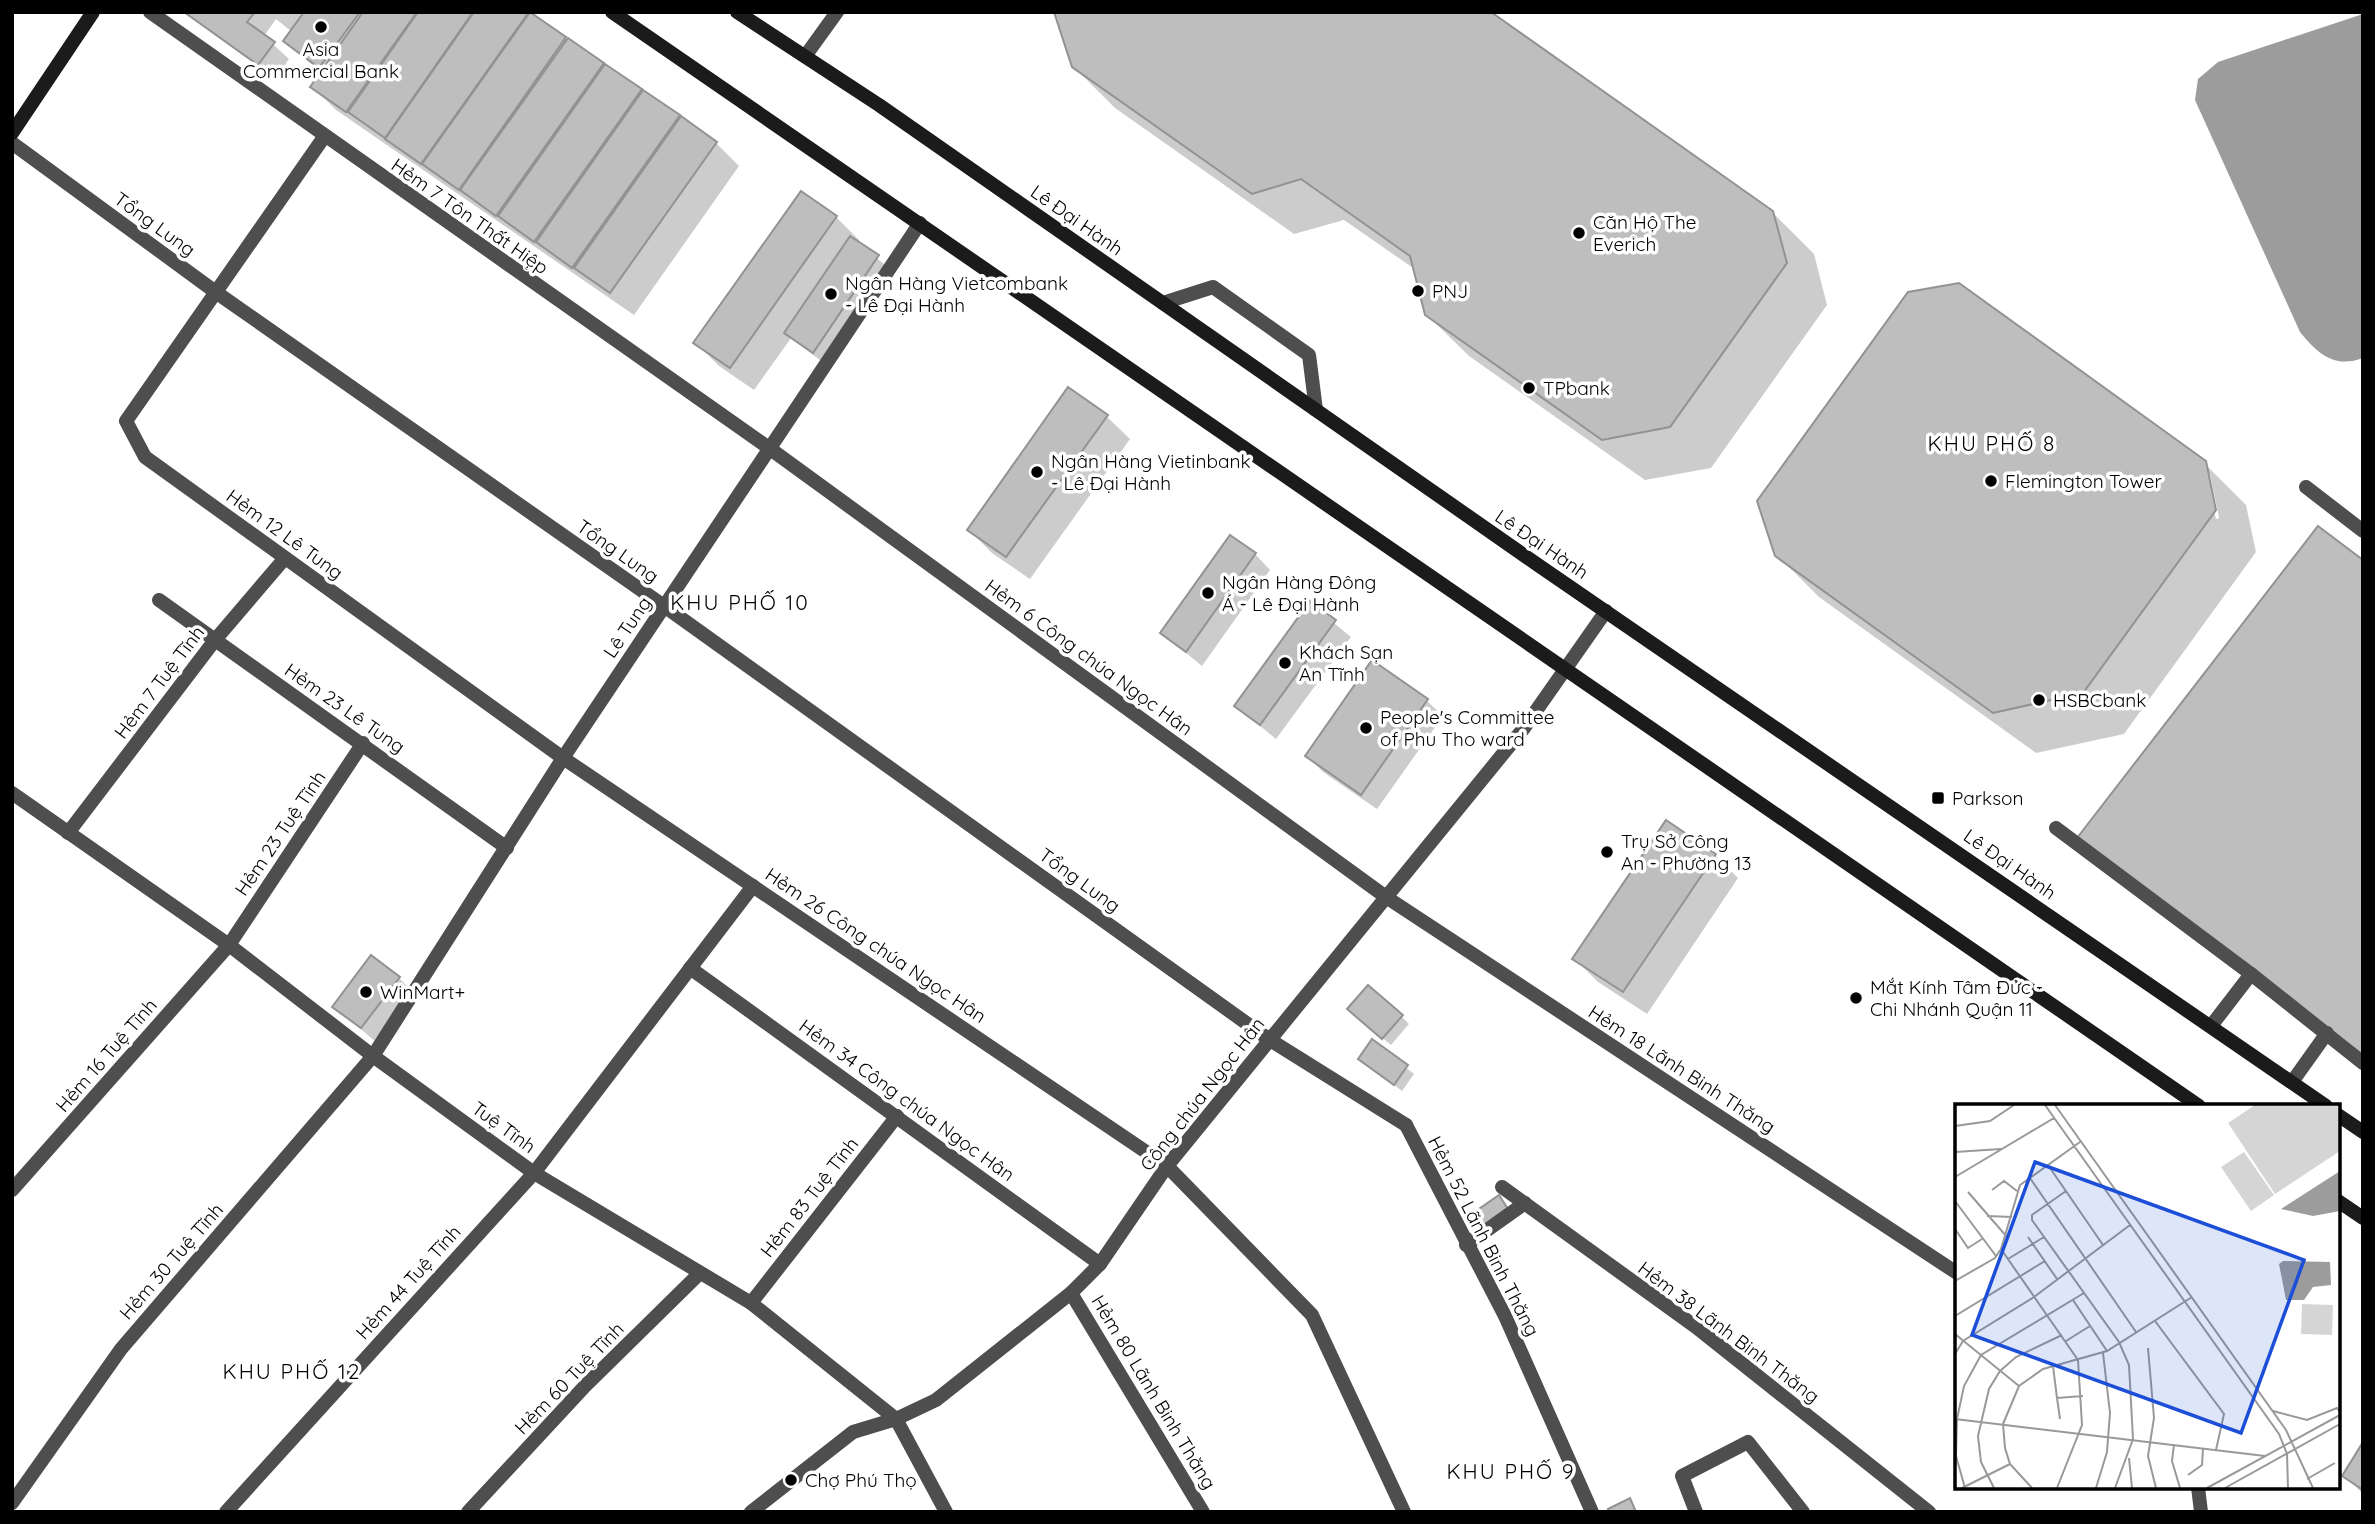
<svg xmlns="http://www.w3.org/2000/svg" width="2375" height="1524" viewBox="0 0 2375 1524" font-family="Quicksand,sans-serif">
<rect width="100%" height="100%" fill="#fff"/>
<path fill="#9c9c9c" d="M2363,14V358C2334,369 2317,353 2300,332L2195,100L2198,79L2218,62Z"/>
<g fill="#0003" fill-rule="evenodd">
<path d="M184,12H527L716,143L739,166L634,315L336,110L313,87L322,73L285,41L292,32L276,19L264,36L289,59L275,79Z"/>
<path d="M1073,66L1772,212L1814,254L1827,305L1711,468L1645,480L1469,356L1427,315L1416,270L1344,220L1294,234L1115,108Z"/>
<path d="M801,193L836,217L859,240L858,243L894,272L829,367L791,338L754,390L719,366L696,343Z"/>
<path d="M1106,416L1130,439L1030,579L992,553L969,530Z"/>
<path d="M2204,463L2246,505L2256,552L2124,734L2036,753L1819,597L1777,555ZM2206,474H2210L2219,518L2216,519Z"/>
<path d="M1255,554L1270,570L1202,666L1162,633Z"/>
<path d="M1310,603L1351,637L1276,739L1236,706Z"/>
<path d="M1372,663L1427,701L1443,716L1377,809L1323,772L1307,756Z"/>
<path d="M1667,823L1715,855L1738,878L1647,1014L1598,982L1575,959Z"/>
<path d="M399,978L414,993L377,1043L334,1006Z"/>
<path d="M1356,1016L1402,1017L1409,1024L1391,1045Z"/>
<path d="M1372,1042L1414,1074L1402,1091L1360,1059Z"/>
<path d="M2363,1446V1494L2344,1475Z"/>
</g>
<g fill="#bebebe" stroke="#929292" stroke-width="2">
<path d="M184,12H255L247,22L275,42L258,65Z"/>
<path d="M304,12H360L319,68L283,41Z"/>
<path d="M363,12H417L346,112L310,87Z"/>
<path d="M418,12H473L385,138L348,112Z"/>
<path d="M474,12H529L421,164L385,139Z"/>
<path d="M530,12L566,37L459,190L422,164Z"/>
<path d="M1054,12H1491L1773,211L1787,263L1670,427L1602,440L1425,315L1410,256L1301,179L1252,194L1072,67Z"/>
<path d="M568,38L604,63L496,216L460,190Z"/>
<path d="M605,64L642,89L534,242L498,216Z"/>
<path d="M643,90L680,115L572,268L536,242Z"/>
<path d="M681,116L717,142L610,293L574,268Z"/>
<path d="M801,191L837,216L730,368L693,343Z"/>
<path d="M850,236L879,255L813,353L784,333Z"/>
<path d="M1959,283L2206,461L2216,510L2083,693L1993,713L1775,556L1757,501L1908,292Z"/>
<path d="M1068,387L1108,415L1006,557L967,530Z"/>
<path d="M2318,526L2363,560V1055L2077,838Z"/>
<path d="M1230,535L1256,553L1186,652L1160,633Z"/>
<path d="M1310,601L1336,620L1260,725L1234,706Z"/>
<path d="M1372,660L1428,699L1361,795L1305,756Z"/>
<path d="M1666,820L1716,854L1623,992L1572,959Z"/>
<path d="M371,955L400,977L361,1028L332,1007Z"/>
<path d="M1368,985L1403,1015L1382,1039L1347,1009Z"/>
<path d="M1372,1039L1408,1065L1394,1085L1358,1059Z"/>
<path d="M1499,1195L1508,1209L1476,1232L1466,1218Z"/>
<path d="M2363,1442V1490L2342,1476Z"/>
<path d="M1630,1498L1636,1512H1610L1608,1509Z"/>
</g>
<g fill="none" stroke-linecap="round" stroke-linejoin="round">
<g stroke="#4e4e4e" stroke-width="14">
<path d="M806,55L837,12"/>
<path d="M1163,303L1213,287L1309,355L1316,410"/>
<path d="M769,448L1386,897"/>
<path d="M2306,487L2363,531"/>
<path d="M2056,828L2251,974L2363,1063"/>
<path d="M2211,1026L2251,974"/>
<path d="M1270,1040L1406,1125"/>
<path d="M2292,1082L2327,1033"/>
<path d="M1502,1187L1696,1327L1929,1512"/>
<path d="M1466,1245L1525,1203"/>
<path d="M1696,1512L1682,1476L1748,1442L1803,1512"/>
</g>
<g stroke="#4e4e4e" stroke-width="14">
<path d="M150,12L769,448"/>
<path d="M324,137L126,421L145,457L563,758L1167,1166L1312,1315L1404,1512"/>
<path d="M12,143L217,293L664,606L1270,1040"/>
<path d="M159,600L507,848"/>
<path d="M12,793L229,945L373,1056L534,1173L751,1303L896,1419L946,1512"/>
<path d="M68,833L215,640L285,558"/>
<path d="M1386,897L1957,1273"/>
<path d="M690,968L1100,1264"/>
<path d="M1406,1125L1505,1316L1592,1512"/>
<path d="M12,1190L229,945L363,743"/>
<path d="M1071,1293L1203,1512"/>
<path d="M751,1303L897,1116"/>
<path d="M2198,1487L2201,1512"/>
<path d="M12,1503L121,1349L373,1056L563,758L920,223"/>
<path d="M226,1512L534,1173L753,886"/>
<path d="M468,1512L585,1386L700,1273"/>
<path d="M751,1512L853,1432L896,1419L936,1400L1071,1293L1100,1264L1167,1166L1524,728L1606,611"/>
</g>
<g stroke="#1b1b1b" stroke-width="14">
<path d="M612,12L2199,1106"/>
<path d="M737,12L879,105L1538,565L2326,1106"/>
<path d="M12,133L93,12"/>
<path d="M2338,1115L2363,1132"/>
<path d="M2338,1201L2363,1218"/>
</g>
</g>
<g fill="#000" stroke="#fff" stroke-width="2.5">
<circle cx="321" cy="27" r="7"/>
<circle cx="1579" cy="233" r="7"/>
<circle cx="1418" cy="291" r="7"/>
<circle cx="831" cy="294" r="7"/>
<circle cx="1529" cy="388" r="7"/>
<circle cx="1037" cy="472" r="7"/>
<circle cx="1991" cy="481" r="7"/>
<circle cx="1208" cy="593" r="7"/>
<circle cx="1285" cy="663" r="7"/>
<circle cx="2039" cy="700" r="7"/>
<circle cx="1366" cy="728" r="7"/>
<rect x="1931" y="791" width="14" height="14" rx="3.5"/>
<circle cx="1607" cy="852" r="7"/>
<circle cx="366" cy="992" r="7"/>
<circle cx="1856" cy="998" r="7"/>
<circle cx="791" cy="1480" r="7"/>
</g>
<g text-anchor="middle" stroke-width="7" stroke-linejoin="round" paint-order="stroke">
<g font-size="19" fill="#000" stroke="#fff" text-anchor="start">
<text x="321" y="56" text-anchor="middle">Asia<tspan x="321" dy="22">Commercial Bank</tspan></text>
<text x="1593" y="229">Căn Hộ The<tspan x="1593" dy="22">Everich</tspan></text>
<text x="845" y="290">Ngân Hàng Vietcombank<tspan x="845" dy="22">- Lê Đại Hành</tspan></text>
<text x="1432" y="298">PNJ</text>
<text x="1543" y="395">TPbank</text>
<text x="1051" y="468">Ngân Hàng Vietinbank<tspan x="1051" dy="22">- Lê Đại Hành</tspan></text>
<text x="2005" y="488">Flemington Tower</text>
<text x="1222" y="589">Ngân Hàng Đông<tspan x="1222" dy="22">Á - Lê Đại Hành</tspan></text>
<text x="1299" y="659">Khách Sạn<tspan x="1299" dy="22">An Tĩnh</tspan></text>
<text x="2053" y="707">HSBCbank</text>
<text x="1380" y="724">People's Committee<tspan x="1380" dy="22">of Phu Tho ward</tspan></text>
<text x="1952" y="805">Parkson</text>
<text x="1621" y="848">Trụ Sở Công<tspan x="1621" dy="22">An - Phường 13</tspan></text>
<text x="1870" y="994">Mắt Kính Tâm Đức -<tspan x="1870" dy="22">Chi Nhánh Quận 11</tspan></text>
<text x="380" y="999">WinMart+</text>
<text x="805" y="1487">Chợ Phú Thọ</text>
</g>
<g font-size="19" fill="#000" stroke="#fff">
<text transform="translate(470 216) rotate(35)" y="7">Hẻm 7 Tôn Thất Hiệp</text>
<text transform="translate(1077 220) rotate(35)" y="7">Lê Đại Hành</text>
<text transform="translate(155 224) rotate(36)" y="7">Tổng Lung</text>
<text transform="translate(285 534) rotate(36)" y="7">Hẻm 12 Lê Tung</text>
<text transform="translate(1542 544) rotate(34)" y="7">Lê Đại Hành</text>
<text transform="translate(618 551) rotate(35)" y="7">Tổng Lung</text>
<text transform="translate(627 627) rotate(-56)" y="7">Lê Tung</text>
<text transform="translate(1089 657) rotate(36)" y="7">Hẻm 6 Công chúa Ngọc Hân</text>
<text transform="translate(159 682) rotate(-53)" y="7">Hẻm 7 Tuệ Tĩnh</text>
<text transform="translate(345 708) rotate(35)" y="7">Hẻm 23 Lê Tung</text>
<text transform="translate(280 833) rotate(-56)" y="7">Hẻm 23 Tuệ Tĩnh</text>
<text transform="translate(2010 864) rotate(35)" y="7">Lê Đại Hành</text>
<text transform="translate(1080 880) rotate(36)" y="7">Tổng Lung</text>
<text transform="translate(876 945) rotate(34)" y="7">Hẻm 26 Công chúa Ngọc Hân</text>
<text transform="translate(106 1055) rotate(-49)" y="7">Hẻm 16 Tuệ Tĩnh</text>
<text transform="translate(1682 1069) rotate(33)" y="7">Hẻm 18 Lãnh Binh Thăng</text>
<text transform="translate(1202 1094) rotate(-52)" y="7">Công chúa Ngọc Hân</text>
<text transform="translate(907 1100) rotate(36)" y="7">Hẻm 34 Công chúa Ngọc Hân</text>
<text transform="translate(504 1127) rotate(36)" y="7">Tuệ Tĩnh</text>
<text transform="translate(809 1197) rotate(-52)" y="7">Hẻm 83 Tuệ Tĩnh</text>
<text transform="translate(1484 1236) rotate(63)" y="7">Hẻm 52 Lãnh Binh Thăng</text>
<text transform="translate(171 1261) rotate(-49)" y="7">Hẻm 30 Tuệ Tĩnh</text>
<text transform="translate(408 1282) rotate(-48)" y="7">Hẻm 44 Tuệ Tĩnh</text>
<text transform="translate(1729 1332) rotate(37)" y="7">Hẻm 38 Lãnh Binh Thăng</text>
<text transform="translate(569 1378) rotate(-46)" y="7">Hẻm 60 Tuệ Tĩnh</text>
<text transform="translate(1154 1392) rotate(59)" y="7">Hẻm 80 Lãnh Binh Thăng</text>
</g>
<g font-size="21" letter-spacing="2" fill="#000" stroke="#fff">
<text x="1992" y="451">KHU PHỐ 8</text>
<text x="740" y="610">KHU PHỐ 10</text>
<text x="292" y="1379">KHU PHỐ 12</text>
<text x="1511" y="1479">KHU PHỐ 9</text>
</g>
</g>
<g transform="translate(1955 1104)">
<rect width="385" height="385" fill="#fff"/>
<path d="M300,1H385V47L320,90L273,19ZM289,48L319,91L296,107L266,63ZM347,200L378,201L377,231L346,230Z" fill="#d5d5d5"/>
<path d="M385,67V107L358,112L326,105ZM328,157L375,158L376,181L358,183L349,196H331L324,160Z" fill="#9c9c9c"/>
<path fill="none" stroke="#999" stroke-width="2" d="M90,1L324,330L332,350L333,384M100,1L331,326L358,384M0,22L35,17L59,1M0,48L46,45M93,61L148,141M0,73L99,14M75,74L181,228M37,86L49,77L62,87M111,87L77,111V116L164,238L174,261L178,335L160,384M13,88L52,133M0,97L41,152M32,112L57,113M0,125L13,144L27,135M73,133L102,175M46,145L123,256L127,321L102,384M53,155L89,133M0,177L40,154L46,145L65,81L125,38M118,196L152,247M0,212L90,157M200,217L269,310L261,346M0,230L64,282M111,237L135,222M193,244L199,314L193,352L201,384M0,250L8,237L79,193L175,121M98,262L102,294L128,292M102,294L105,315M318,307L352,316L382,304L385,308M0,315L310,352M219,340L217,357L225,384M174,354L177,384M233,371L247,361L248,344M352,375L380,359M7,384L55,360M10,384L1,352L2,315L9,282L26,251L129,189M39,384L26,358L23,332L34,285L45,267L61,253L107,231M77,384L55,360L50,344L48,320L64,282L88,265L152,247L237,193M141,384L152,348L155,309L148,249M252,384L385,311M270,384L385,320"/>
<path fill="#1d4ed8" fill-opacity="0.15" stroke="#1d4ed8" stroke-width="3.5" d="M80,58L349,156L286,329L17,231Z"/>
<rect width="385" height="385" fill="none" stroke="#000" stroke-width="3.5"/>
</g>
<rect width="2375" height="1524" fill="none" stroke="#000000" stroke-width="28"/>
</svg>
